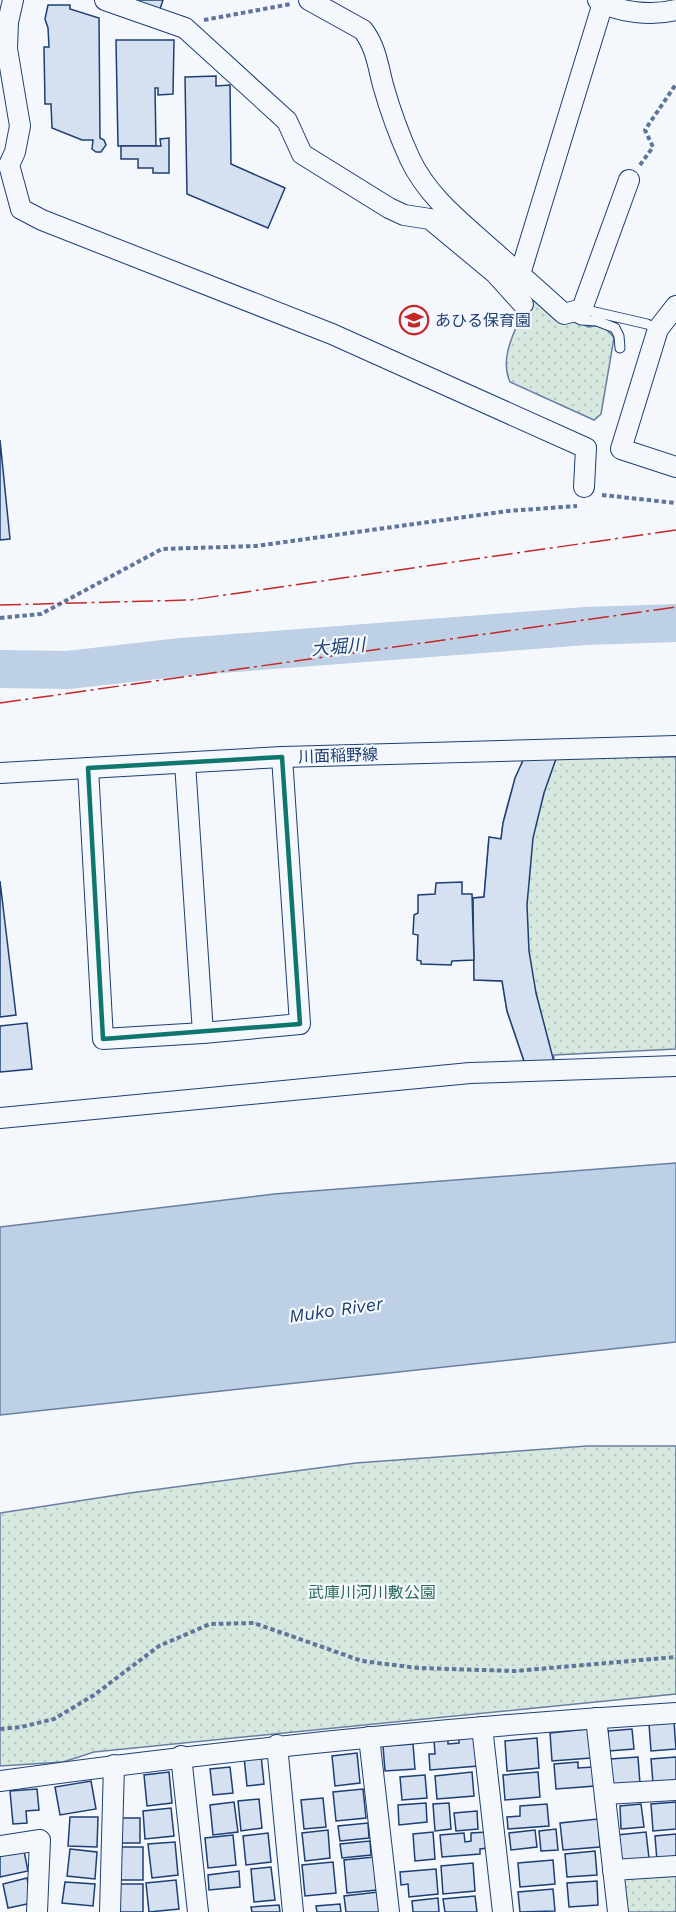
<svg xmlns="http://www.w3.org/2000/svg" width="676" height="1912" viewBox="0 0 676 1912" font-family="'Work Sans','Noto Sans JP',sans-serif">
<defs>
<pattern id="grass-dots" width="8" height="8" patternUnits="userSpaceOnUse" patternTransform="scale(1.5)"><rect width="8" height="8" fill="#d7e8df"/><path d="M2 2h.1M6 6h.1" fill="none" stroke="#b8c8c3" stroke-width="1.8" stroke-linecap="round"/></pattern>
</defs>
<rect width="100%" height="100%" fill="#f4f7fb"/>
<g fill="url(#grass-dots)" stroke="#687fa3" stroke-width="1.5">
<path d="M533,299L588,327C601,324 607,328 614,338L601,414L594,420L510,382C498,355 518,326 528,300Z"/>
<path d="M525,756L676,757V1049L554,1055V1062L525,1064L507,1011L502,981L474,980L473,898L484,897L489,837L501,839C504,810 514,782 525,756Z"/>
<path d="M587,1446H676V1694L94,1752L63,1762L0,1766V1513L130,1493L356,1463Z"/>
<path d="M676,1876V1912H627L623,1879Z"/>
</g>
<path fill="#bed0e5" stroke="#687fa3" stroke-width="1.5" d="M676,1163V1342L0,1415V1227L274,1194Z"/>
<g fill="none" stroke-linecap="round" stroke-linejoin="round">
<path stroke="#bed0e5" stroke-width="38" d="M0,669L68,670L182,657L586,626L676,623"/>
</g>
<g fill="#d5e0f0" stroke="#1d3f73" stroke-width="1.5">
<path d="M134,0H163L160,9Z"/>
<path d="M48,5H70V9L99,18L100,138L104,140L106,145L101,152H96L92,149L93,140H82L52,128L51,104H45L44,47H49L48,28L45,19Z"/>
<path d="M116,40H174L173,94L158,95V88H155L156,146H118Z"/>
<path d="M216,76V86L230,85L231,164L285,188L268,228L187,194L185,77Z"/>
<path d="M169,138V173H153V168H138V159H121V146H161L160,139Z"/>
<path d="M0,440L10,539L0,540Z"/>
<path d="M525,756H557L544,793L533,838L527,905L529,951L536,993L554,1062L525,1064L507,1011L502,981L474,980L473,898L484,897L489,837L501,839L503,823L515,778Z"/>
<path d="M0,881L16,1015L0,1017Z"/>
<path d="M462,882V894H472L474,960L452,961L451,965L421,964V961L417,960L418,935L413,934L414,915L418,913V895L435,894L436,883Z"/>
<path d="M27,1023L32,1069L0,1072V1026Z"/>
<path d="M674,1722L676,1749L651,1751L649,1724Z"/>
<path d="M588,1729L591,1758L552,1761L550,1733Z"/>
<path d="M632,1729L634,1749L609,1751L608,1731Z"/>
<path d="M475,1737L478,1766L430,1770L429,1754H435L434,1740L448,1739V1744L459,1743V1738Z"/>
<path d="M537,1738L539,1768L507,1771L505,1741Z"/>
<path d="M413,1744L415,1769L385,1771L383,1746Z"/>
<path d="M357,1753L360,1783L335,1786L332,1756Z"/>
<path d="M261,1755L264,1784L247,1786L244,1757Z"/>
<path d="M638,1757L640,1784L612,1786L610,1759Z"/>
<path d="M676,1757V1781L653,1783L651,1759Z"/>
<path d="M578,1762V1768L593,1767L595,1786L556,1789L554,1764Z"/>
<path d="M230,1767L233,1793L213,1795L210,1769Z"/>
<path d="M169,1772L172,1803L147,1806L144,1775Z"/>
<path d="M472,1772L474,1796L437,1799L435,1776Z"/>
<path d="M538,1772L540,1797L505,1800L503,1775Z"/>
<path d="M425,1775L427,1798L402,1800L400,1777Z"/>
<path d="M91,1781L96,1809L60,1815L55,1787Z"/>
<path d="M37,1789L39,1810L26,1811L27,1823L13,1824L10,1791Z"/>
<path d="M363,1789L366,1818L336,1821L333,1792Z"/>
<path d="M323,1798L326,1827L304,1829L301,1800Z"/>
<path d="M259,1799L262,1828L241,1831L238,1801Z"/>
<path d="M234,1802L238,1832L213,1835L210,1805Z"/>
<path d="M676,1802V1829L653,1831L651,1804Z"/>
<path d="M426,1803L427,1822L399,1825L398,1805Z"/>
<path d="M449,1803L451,1829L435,1831L433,1804Z"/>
<path d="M547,1804L549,1826L508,1829L507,1817L520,1816V1806Z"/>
<path d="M641,1804L644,1827L621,1829L620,1806Z"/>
<path d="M171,1808L174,1836L145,1839L143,1811Z"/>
<path d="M477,1811L478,1829L456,1831L454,1813Z"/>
<path d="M70,1817H98L97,1847L68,1846Z"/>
<rect x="121" y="1818" width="19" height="25"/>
<path d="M598,1819L600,1847L563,1850L560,1823Z"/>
<path d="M368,1823L369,1838L340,1841L338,1826Z"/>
<path d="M556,1829L558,1850L541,1851L539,1831Z"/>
<path d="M328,1830L330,1858L305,1861L302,1833Z"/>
<path d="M535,1830L537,1847L511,1850L509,1833Z"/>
<path d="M433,1832L435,1859L415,1861L413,1834Z"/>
<path d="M487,1832L488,1848L480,1849V1854L442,1857L440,1835L464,1833L465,1842L471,1841V1833Z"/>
<path d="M646,1832L649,1858L620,1861L617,1835Z"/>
<path d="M268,1833L271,1862L246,1865L243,1836Z"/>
<path d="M676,1834V1860L657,1861L655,1836Z"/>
<path d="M233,1835L236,1865L208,1868L205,1838Z"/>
<path d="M370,1841L371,1855L342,1858L340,1844Z"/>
<path d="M175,1842L178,1875L152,1878L148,1844Z"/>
<rect x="120" y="1847" width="23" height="33"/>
<path d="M70,1849L97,1852L95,1879L67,1876Z"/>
<path d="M24,1851L28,1871L0,1877V1856Z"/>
<path d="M595,1851L597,1875L567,1877L565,1854Z"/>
<path d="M374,1857L377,1890L347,1893L344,1860Z"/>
<path d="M553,1860L555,1884L520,1887L518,1863Z"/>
<path d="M333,1862L336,1893L305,1896L302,1865Z"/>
<path d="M473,1863L475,1891L443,1894L441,1866Z"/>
<path d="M271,1867L275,1900L254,1902L251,1869Z"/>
<path d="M436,1869L438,1894L409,1897L408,1884L401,1885L400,1872Z"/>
<path d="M239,1871L240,1887L209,1890L208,1875Z"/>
<path d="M27,1878L32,1903L8,1908L3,1884Z"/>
<path d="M176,1880L179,1909L149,1912L146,1883Z"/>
<path d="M597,1881L598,1905L569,1907L567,1883Z"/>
<path d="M65,1882L95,1884L93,1906L62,1903Z"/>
<rect x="120" y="1884" width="23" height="28"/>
<path d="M553,1889L555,1911L520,1912L518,1892Z"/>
<path d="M378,1892L380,1912H346L344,1896Z"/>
<path d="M475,1896L477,1912H445L443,1899Z"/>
<path d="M438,1898L439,1912H413L412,1901Z"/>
<path d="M340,1904L341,1912H317L316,1906Z"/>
<path d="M279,1905L280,1912H252L251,1907Z"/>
</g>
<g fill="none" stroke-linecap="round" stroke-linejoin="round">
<g stroke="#1d3f73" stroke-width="11">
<path id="lane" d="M620,348L619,336L615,328L597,321L581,320L575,317L582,309L647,324L658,329"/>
</g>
<g stroke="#1d3f73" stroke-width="22">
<g id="street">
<path d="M13,0L8,22L7,49L20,126L15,152L9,165L21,209L42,220L332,334L586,448L584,487"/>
<path d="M105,0L185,28L287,121L302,154L389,208L404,215L430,219L495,273L523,304"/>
<path d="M309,0L363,30C376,47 378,66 383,85C390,110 399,135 410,159C428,197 461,222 492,250C516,271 540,292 564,314L582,309L629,180"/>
<path d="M598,0C618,13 653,16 676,10"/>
<path d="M520,274L603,3"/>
<path d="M676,306L658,329L621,449L676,467"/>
<path d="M185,763L203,1033"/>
<path d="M88,768L103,1039L203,1033L300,1024L282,757"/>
<path d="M0,773L282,757L676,746"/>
<path d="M0,1118L470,1073L676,1066"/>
<path d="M596,1718L618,1912"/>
<path d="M482,1727L503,1912"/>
<path d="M369,1737L389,1912"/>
<path d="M277,1745L293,1912"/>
<path d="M181,1756L198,1912"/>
<path d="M0,1781C225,1750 450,1727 676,1713"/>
<path d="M605,1794L676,1790"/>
<path d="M0,1846L40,1840L37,1912"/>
<path d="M613,1870L676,1866"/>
<path d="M110,1912L114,1765"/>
</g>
</g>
<g stroke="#5e769c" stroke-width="4" stroke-dasharray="4.5 3" stroke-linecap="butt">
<path d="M204,20L291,4"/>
<path d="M640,165L653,147L645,130L676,84"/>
<path d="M602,495L676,503"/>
<path d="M0,618L41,614L162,549L256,546L508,511L577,506"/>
<path d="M0,1729L21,1727L54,1719L94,1695L159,1646L210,1624L254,1623L362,1661L418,1668L515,1671L676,1657"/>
</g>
<use href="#lane" stroke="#f4f7fb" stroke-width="9"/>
<use href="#street" stroke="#f4f7fb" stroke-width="20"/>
<g stroke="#c62828" stroke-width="1.5" stroke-dasharray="21 4.5 3 4.5" stroke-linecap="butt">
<path d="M0,605L190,600L676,530"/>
<path d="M0,703L676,607"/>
</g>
</g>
<path fill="none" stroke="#0f766e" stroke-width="4.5" stroke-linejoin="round" d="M282,757L300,1024L103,1039L88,768Z"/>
<defs>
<g id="school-ring" transform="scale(1.5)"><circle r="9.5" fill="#f4f7fb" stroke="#c62828" stroke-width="1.5"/><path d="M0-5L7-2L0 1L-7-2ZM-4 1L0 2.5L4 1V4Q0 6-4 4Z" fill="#c62828"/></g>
</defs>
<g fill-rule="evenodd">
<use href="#school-ring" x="414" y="320"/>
</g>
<g text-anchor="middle" stroke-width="4.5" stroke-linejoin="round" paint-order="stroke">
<g font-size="16" fill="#1d3f73" stroke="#f4f7fb" text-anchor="start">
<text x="435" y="326">あひる保育園</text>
</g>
<g font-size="16" fill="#1d3f73" stroke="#f4f7fb">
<text transform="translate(338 755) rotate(-2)" y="6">川面稲野線</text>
</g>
<g font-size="16" fill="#2c6c60" stroke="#f4f7fb">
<text x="372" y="1598">武庫川河川敷公園</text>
</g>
<g font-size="18" font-style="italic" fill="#1d3f73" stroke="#f4f7fb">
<text transform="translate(338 647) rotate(-5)" y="6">大堀川</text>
<text transform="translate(336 1310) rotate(-8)" y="6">Muko River</text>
</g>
</g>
</svg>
